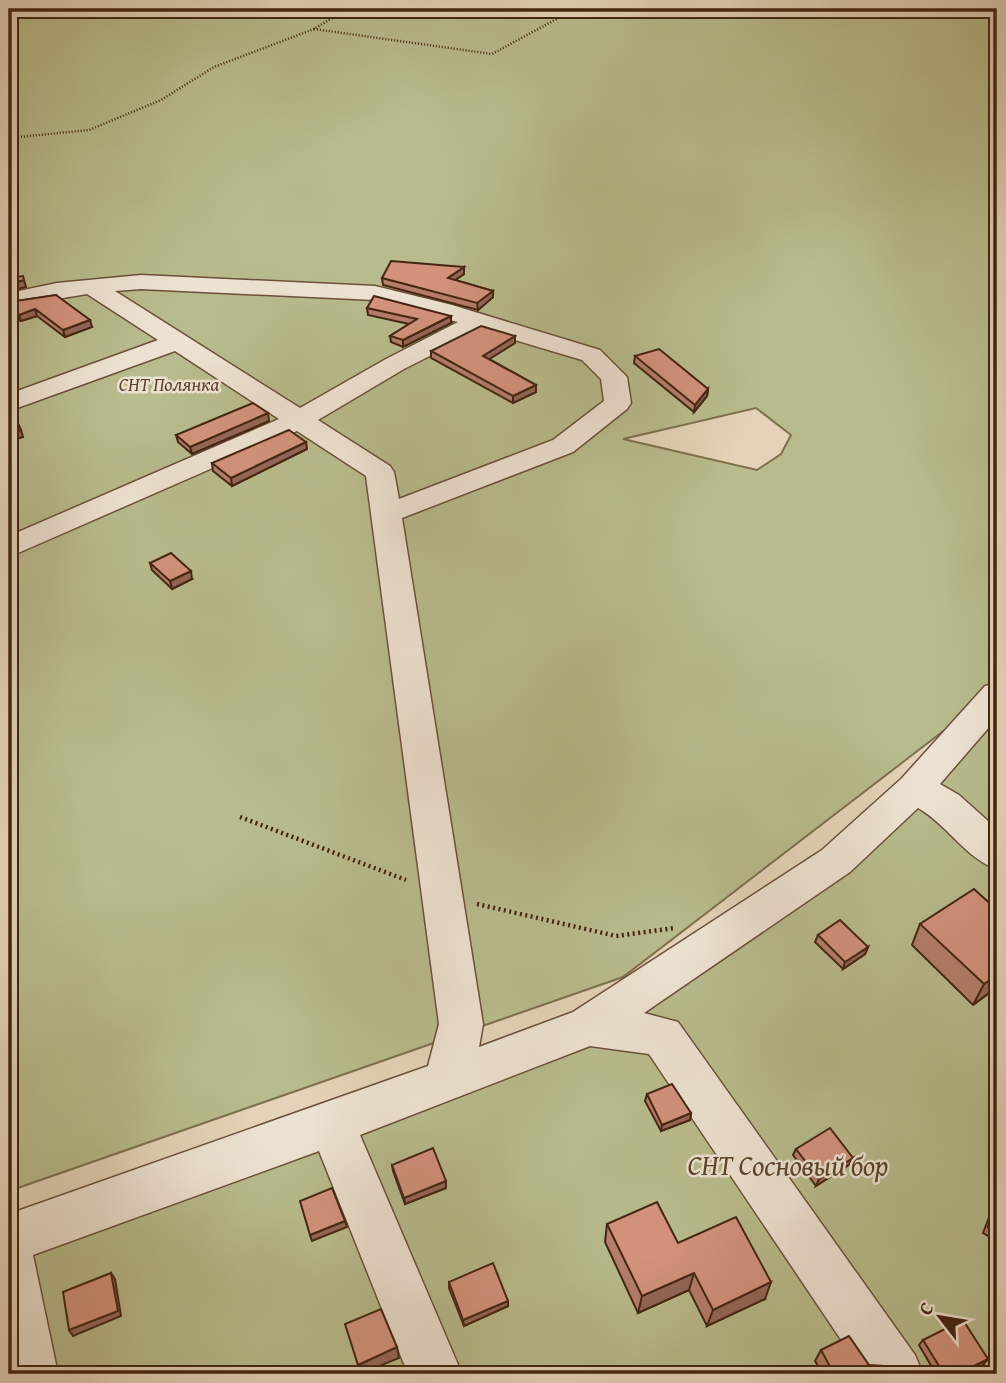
<svg xmlns="http://www.w3.org/2000/svg" width="1006" height="1383" viewBox="0 0 1006 1383" font-family="'Gentium Book Plus',serif">
<rect width="100%" height="100%" fill="#e4d3b8"/>
<filter id="stains"><feTurbulence type="fractalNoise" baseFrequency=".00286" numOctaves="4"/><feColorMatrix values="0 0 0 0 .2 0 0 0 0 .09 0 0 0 0 .02 0 0 0 .5 -.17"/></filter>
<radialGradient id="worn" r=".72"><stop offset=".6" stop-color="#630" stop-opacity="0"/><stop offset="1" stop-color="#630" stop-opacity=".3"/></radialGradient>
<g fill="#b8bb8c" stroke="#7e704e" stroke-width="2" fill-rule="evenodd">
<path d="M9,9H997V700L989,696L623,977L9,1191ZM756,408L791,435L781,454L757,470L623,439Z"/>
<path d="M997,707V1356L989,1374H9V1239L614,1038Z"/>
</g>
<g fill="none" stroke-linecap="round" stroke-linejoin="round">
<g stroke="#6c503b" stroke-width="3">
<path id="minor" d="M141,275L375,286L452,305L600,350L627,377L631,403L627,409L573,452L402,518L483,1024L479,1047L573,1012L822,850L902,778L985,686L997,683V718L940,784L959,795L997,829V869C966,859 947,824 918,808L850,872L644,1013L678,1022L915,1355L923,1374H864L649,1054L590,1046L360,1135L462,1374H408L319,1151L33,1255L58,1374H9V1214L428,1066L439,1024L366,476L297,431L9,557V536L279,419L175,351L9,411V394L158,340L87,294L9,307V293L57,283ZM141,289L375,300L458,322L386,359L300,408L115,291ZM481,330L582,360L601,379L604,401L553,440L399,499L394,472L390,466L318,420L404,369Z"/>
</g>
<g stroke="#442511" stroke-width="2.5" stroke-dasharray="1 2" stroke-linecap="butt">
<path d="M392,11L397,9"/>
<path d="M314,29L492,54L575,9"/>
<path d="M9,138L89,130L161,100L214,67L314,29L347,9"/>
</g>
<g stroke="#442511" stroke-width="4.5" stroke-dasharray="2 3.5" stroke-linecap="butt">
<path d="M240,817L406,880"/>
<path d="M477,904L616,936L674,928"/>
</g>
<use href="#minor" fill="#ede2d1" fill-rule="evenodd"/>
</g>
<g fill="#b57e6b" stroke="#442511" stroke-width="2">
<path d="M464,267V274L455,280L493,291V297L478,310L383,285L382,278Z"/>
<path d="M56,295L92,327L65,337L37,316L21,321L17,319L9,322V302Z"/>
<path d="M367,308L451,323L403,347L391,342L390,336L409,324L368,315Z"/>
<path d="M515,343L489,359L536,385V392L513,403L431,358V351Z"/>
<path d="M635,356L708,389L707,396L694,412L634,363Z"/>
<path d="M269,421L192,454L178,442L176,435Z"/>
<path d="M307,449L232,486L213,471L212,463Z"/>
<path d="M150,563L192,579L172,589L152,570Z"/>
<path d="M997,910V987L973,1005L912,945L920,924Z"/>
<path d="M818,935L868,947L865,954L843,969L815,942Z"/>
<path d="M647,1094L691,1113L690,1120L661,1131L645,1101Z"/>
<path d="M796,1149L850,1164L816,1186L793,1155Z"/>
<path d="M392,1165L446,1181V1188L405,1204L393,1171Z"/>
<path d="M997,1198V1241L983,1233L995,1202Z"/>
<path d="M607,1224L678,1243L765,1299L707,1326L689,1290L638,1313L605,1242Z"/>
<path d="M449,1282L508,1301V1306L464,1326L449,1288Z"/>
<path d="M923,1340L983,1365L964,1374H936L919,1345Z"/>
<path d="M821,1350L869,1365L884,1374H823L815,1361Z"/>
</g>
<g fill="#946657" stroke="#442511" stroke-width="2">
<path d="M464,267V274L448,285V278Z"/>
<path d="M24,280L26,287L9,291V284Z"/>
<path d="M493,291V297L478,310L477,303Z"/>
<path d="M35,309L37,316L21,321L19,315Z"/>
<path d="M15,312L17,319L9,322V314Z"/>
<path d="M451,316V323L403,347V340Z"/>
<path d="M90,320L92,327L65,337L63,330Z"/>
<path d="M515,336V343L483,363V356Z"/>
<path d="M536,385V392L513,403V396Z"/>
<path d="M708,389L707,396L694,412L695,405Z"/>
<path d="M268,413L269,421L192,454L190,447Z"/>
<path d="M21,430L23,437L9,441V433Z"/>
<path d="M306,442L307,449L232,486L231,478Z"/>
<path d="M191,571L192,579L172,589L170,581Z"/>
<path d="M868,947L865,954L843,969L845,962Z"/>
<path d="M997,975V987L973,1005L984,984Z"/>
<path d="M691,1113L690,1120L661,1131L662,1125Z"/>
<path d="M853,1158L850,1164L816,1186L819,1179Z"/>
<path d="M446,1181V1188L405,1204L404,1198Z"/>
<path d="M345,1221L347,1227L312,1241L310,1235Z"/>
<path d="M111,1273L115,1279L121,1316L73,1336L69,1330Z"/>
<path d="M694,1273L689,1290L638,1313L642,1296Z"/>
<path d="M771,1282L765,1299L707,1326L713,1310Z"/>
<path d="M508,1301V1306L464,1326L463,1320Z"/>
<path d="M397,1347L399,1358L360,1374L358,1365Z"/>
<path d="M988,1359L983,1365L964,1374H958Z"/>
</g>
<g fill="#d3927c" stroke="#442511" stroke-width="2">
<path d="M391,261L464,267L448,278L493,291L477,303L382,278Z"/>
<path d="M23,276L24,280L9,284V278Z"/>
<path d="M56,295L90,320L63,330L35,309L19,315L15,312L9,314V302Z"/>
<path d="M374,296L451,316L403,340L390,336L417,319L367,308Z"/>
<path d="M481,326L515,336L483,356L536,385L513,396L431,351Z"/>
<path d="M659,349L708,389L695,405L635,356Z"/>
<path d="M253,403L268,413L190,447L176,435Z"/>
<path d="M9,405H10L21,430L9,433Z"/>
<path d="M289,430L306,442L231,478L212,463Z"/>
<path d="M171,553L191,571L170,581L150,563Z"/>
<path d="M974,889L997,910V975L984,984L920,924Z"/>
<path d="M840,920L868,947L845,962L818,935Z"/>
<path d="M672,1084L691,1113L662,1125L647,1094Z"/>
<path d="M830,1128L853,1158L819,1179L796,1149Z"/>
<path d="M433,1148L446,1181L404,1198L392,1165Z"/>
<path d="M332,1188L345,1221L310,1235L300,1201Z"/>
<path d="M997,1201V1233L988,1227Z"/>
<path d="M657,1202L678,1243L736,1217L771,1282L713,1310L694,1273L642,1296L607,1224Z"/>
<path d="M493,1263L508,1301L463,1320L449,1282Z"/>
<path d="M111,1273L118,1311L69,1330L63,1292Z"/>
<path d="M381,1309L397,1347L358,1365L345,1324Z"/>
<path d="M963,1320L988,1359L958,1374H944L923,1340Z"/>
<path d="M849,1336L869,1365L884,1366L887,1371L879,1374H834L821,1350Z"/>
</g>
<g text-anchor="middle" stroke-width="5" stroke-linejoin="round" paint-order="stroke">
<g font-size="19" font-style="italic" fill="#5b432a" stroke="#ede2d1">
<text x="169" y="391">СНТ Полянка</text>
</g>
<g font-size="28" font-style="italic" fill="#5b432a" stroke="#ede2d1">
<text x="788" y="1175">СНТ Сосновый бор</text>
</g>
</g>
<rect width="1006" height="1383" fill="none" stroke="#e4d3b8" stroke-width="35"/>
<rect x="10" y="10" width="985" height="1362" fill="none" stroke="#442511" stroke-width="3.5"/>
<rect x="18" y="18" width="971" height="1348" fill="none" stroke="#442511" stroke-width="2"/>
<g transform="translate(940 1317) rotate(301)" stroke="#ede2d1" stroke-width="5" paint-order="stroke">
<path d="M0-5L12 26L0 18L-12 26Z" fill="#442511"/>
<text y="-10" font-size="19" font-weight="bold" text-anchor="middle" fill="#442511">С</text>
</g>
<rect width="100%" height="100%" filter="url(#stains)"/>
<rect width="100%" height="100%" fill="url(#worn)"/>
</svg>
